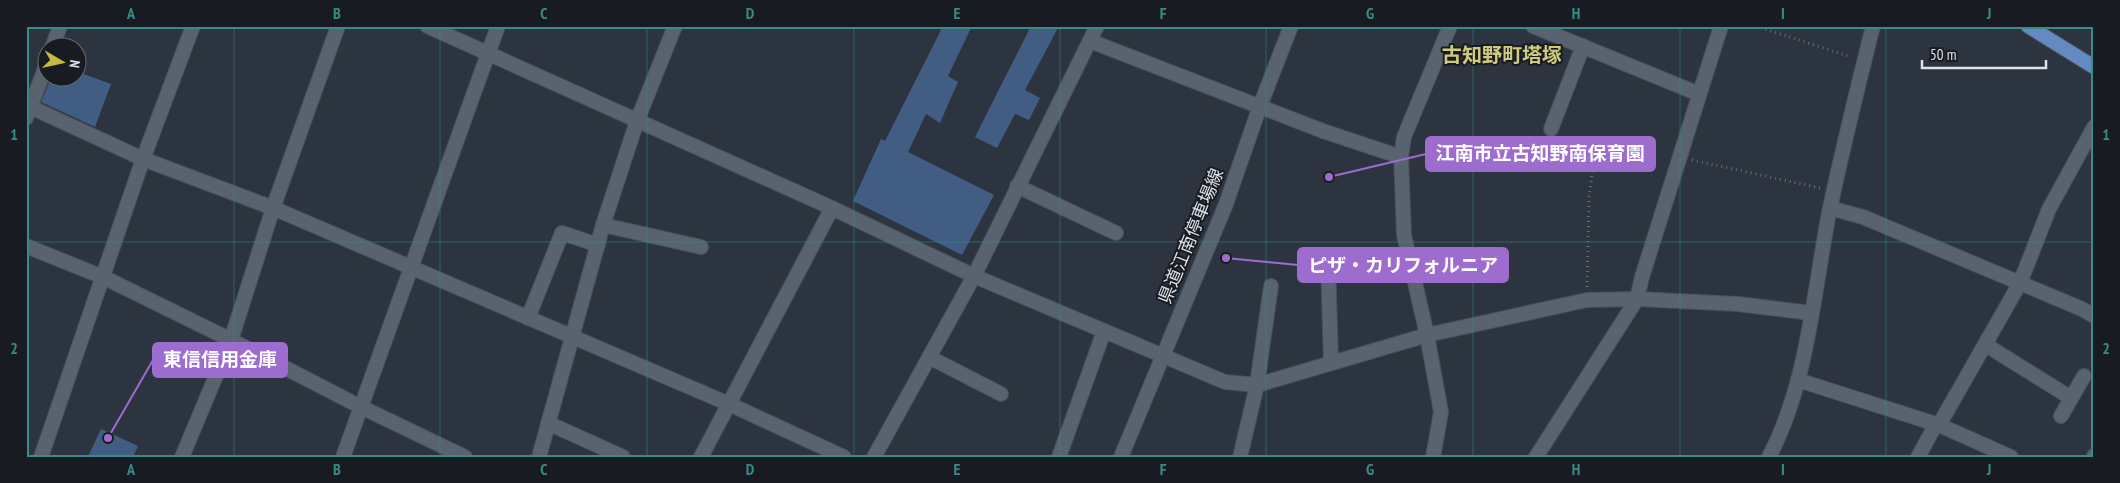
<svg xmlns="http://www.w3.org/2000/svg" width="2120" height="483" viewBox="0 0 2120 483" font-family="'PT Sans Narrow','Noto Sans JP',sans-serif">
<rect width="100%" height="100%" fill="#2c3440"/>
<g fill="#415d84">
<path d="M943,26H972L948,76L958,82L940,123L926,114L908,152L994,195L962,255L853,201L881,139L885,141Z"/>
<path d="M1031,26H1059L1025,90L1040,98L1029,120L1015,114L997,148L975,137Z"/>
<path d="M78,72L111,84L95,127L41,102L51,78H78Z"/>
<path d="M101,429L138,446L133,457H88Z"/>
</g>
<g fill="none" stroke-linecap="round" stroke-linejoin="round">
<g stroke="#485059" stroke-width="16">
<g id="minor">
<path d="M427,26L832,208L974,276L1225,382L1257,385L1427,335L1587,300L1637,299L1738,304L1811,313"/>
<path d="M1533,26L1699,94"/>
<path d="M1090,41L1323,131L1401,157"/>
<path d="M52,48L60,26"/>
<path d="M26,105L143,159L273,208L729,404L844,457"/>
<path d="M26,118L48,61"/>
<path d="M1551,129L1583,46"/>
<path d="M1017,186L1116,233"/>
<path d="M1830,208L1863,217L2082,309L2094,316"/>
<path d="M603,225L701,247"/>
<path d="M26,246L103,277L231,340L361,407L465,457"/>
<path d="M1328,262L1331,363"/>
<path d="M528,318L562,233L598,245"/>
<path d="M1986,345L2071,398"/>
<path d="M929,357L1001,394"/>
<path d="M1798,380L1939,425L2011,457"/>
<path d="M2061,416L2084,376"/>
<path d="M548,423L623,457"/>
<path d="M1939,425L2020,283L2049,209L2094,127"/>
<path d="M182,457L231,340L273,208L338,26"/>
<path d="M343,457L498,26"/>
<path d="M539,457L603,225L637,121L675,26"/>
<path d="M701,457L832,208"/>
<path d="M874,457L974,276L1097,26"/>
<path d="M1059,457L1104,331"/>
<path d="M1240,457L1257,385L1271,286"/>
<path d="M1433,457L1441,412L1427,335L1404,235L1401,157L1404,137L1450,26"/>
<path d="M1536,457L1637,299L1642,277L1721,26"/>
<path d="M1769,457C1807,384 1813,298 1828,218C1841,154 1857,90 1873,26"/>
<path d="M1918,457L1936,424"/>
<path d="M2094,457V456"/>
</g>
</g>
<g stroke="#485059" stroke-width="16">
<path id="tertiary" d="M41,457L143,159L193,26"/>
</g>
<g stroke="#485059" stroke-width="16">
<path id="secondary" d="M1121,457L1226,204L1260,106L1291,26"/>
</g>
<g stroke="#485059" stroke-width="16">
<path id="primary" d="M2028,26L2094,67"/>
</g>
<g stroke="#656d77" stroke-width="3" stroke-dasharray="1 4" stroke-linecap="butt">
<path d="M1756,26L1851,57"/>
<path d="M1692,160L1820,188"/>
<path d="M1587,287L1589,197L1595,151"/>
</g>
<use href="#minor" stroke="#59626f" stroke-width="14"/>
<use href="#tertiary" stroke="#59626f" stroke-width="14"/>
<use href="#secondary" stroke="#59626f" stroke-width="14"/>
<use href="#primary" stroke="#638bc1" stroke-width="14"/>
</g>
<path fill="none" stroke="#388c87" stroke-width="1" stroke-opacity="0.55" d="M234,26V457M440,26V457M647,26V457M854,26V457M1060,26V457M1266,26V457M1473,26V457M1680,26V457M1886,26V457M26,242H2094"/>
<g text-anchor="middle" stroke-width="4" stroke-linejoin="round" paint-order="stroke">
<g font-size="18" fill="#dde3ea" stroke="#181b21">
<text transform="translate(1191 236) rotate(-68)" y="6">県道江南停車場線</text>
</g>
<g font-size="20" font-weight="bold" fill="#cfcb7d" stroke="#181b21">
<text x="1502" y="62">古知野町塔塚</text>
</g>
</g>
<path fill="none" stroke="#9d6cce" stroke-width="2" d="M1329 177L1426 154M1226 258L1298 265M108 438L153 360"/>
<g fill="#9d6cce" stroke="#181b21" stroke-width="2">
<circle cx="1329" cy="177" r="5"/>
<circle cx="1226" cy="258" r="5"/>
<circle cx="108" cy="438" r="5"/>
</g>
<g fill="#9d6cce" stroke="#9d6cce" stroke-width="2">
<rect x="1426" y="137" width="229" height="34" rx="5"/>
<rect x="1298" y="248" width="210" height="34" rx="5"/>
<rect x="153" y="343" width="134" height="34" rx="5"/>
</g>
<g font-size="19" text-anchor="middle" font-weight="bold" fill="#fff">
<text x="1540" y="160">江南市立古知野南保育園</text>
<text x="1403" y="272">ピザ・カリフォルニア</text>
<text x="220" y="366">東信信用金庫</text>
</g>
<rect width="2120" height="483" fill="none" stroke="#181b21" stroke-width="55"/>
<g transform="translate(62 62) rotate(99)"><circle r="24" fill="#181b21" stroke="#676b71"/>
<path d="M0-4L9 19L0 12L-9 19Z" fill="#c4bc3e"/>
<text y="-8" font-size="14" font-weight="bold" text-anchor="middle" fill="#dde3ea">N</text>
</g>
<path d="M1922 60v8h124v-8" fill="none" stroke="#dde3ea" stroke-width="2.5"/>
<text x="1930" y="60" font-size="15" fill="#dde3ea" stroke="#181b21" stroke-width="4" paint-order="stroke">50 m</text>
<rect x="28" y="28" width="2064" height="428" fill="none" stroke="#388c87" stroke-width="2"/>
<g font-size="16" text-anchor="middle" font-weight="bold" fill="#388c87">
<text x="131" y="19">A</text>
<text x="337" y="19">B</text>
<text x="544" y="19">C</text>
<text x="750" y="19">D</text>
<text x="957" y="19">E</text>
<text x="1163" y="19">F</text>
<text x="1370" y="19">G</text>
<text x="1576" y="19">H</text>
<text x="1783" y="19">I</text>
<text x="1989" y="19">J</text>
<text x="14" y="140">1</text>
<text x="2106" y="140">1</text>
<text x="14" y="354">2</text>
<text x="2106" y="354">2</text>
<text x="131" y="475">A</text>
<text x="337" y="475">B</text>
<text x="544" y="475">C</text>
<text x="750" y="475">D</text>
<text x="957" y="475">E</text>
<text x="1163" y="475">F</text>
<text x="1370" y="475">G</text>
<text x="1576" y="475">H</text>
<text x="1783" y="475">I</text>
<text x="1989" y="475">J</text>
</g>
</svg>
